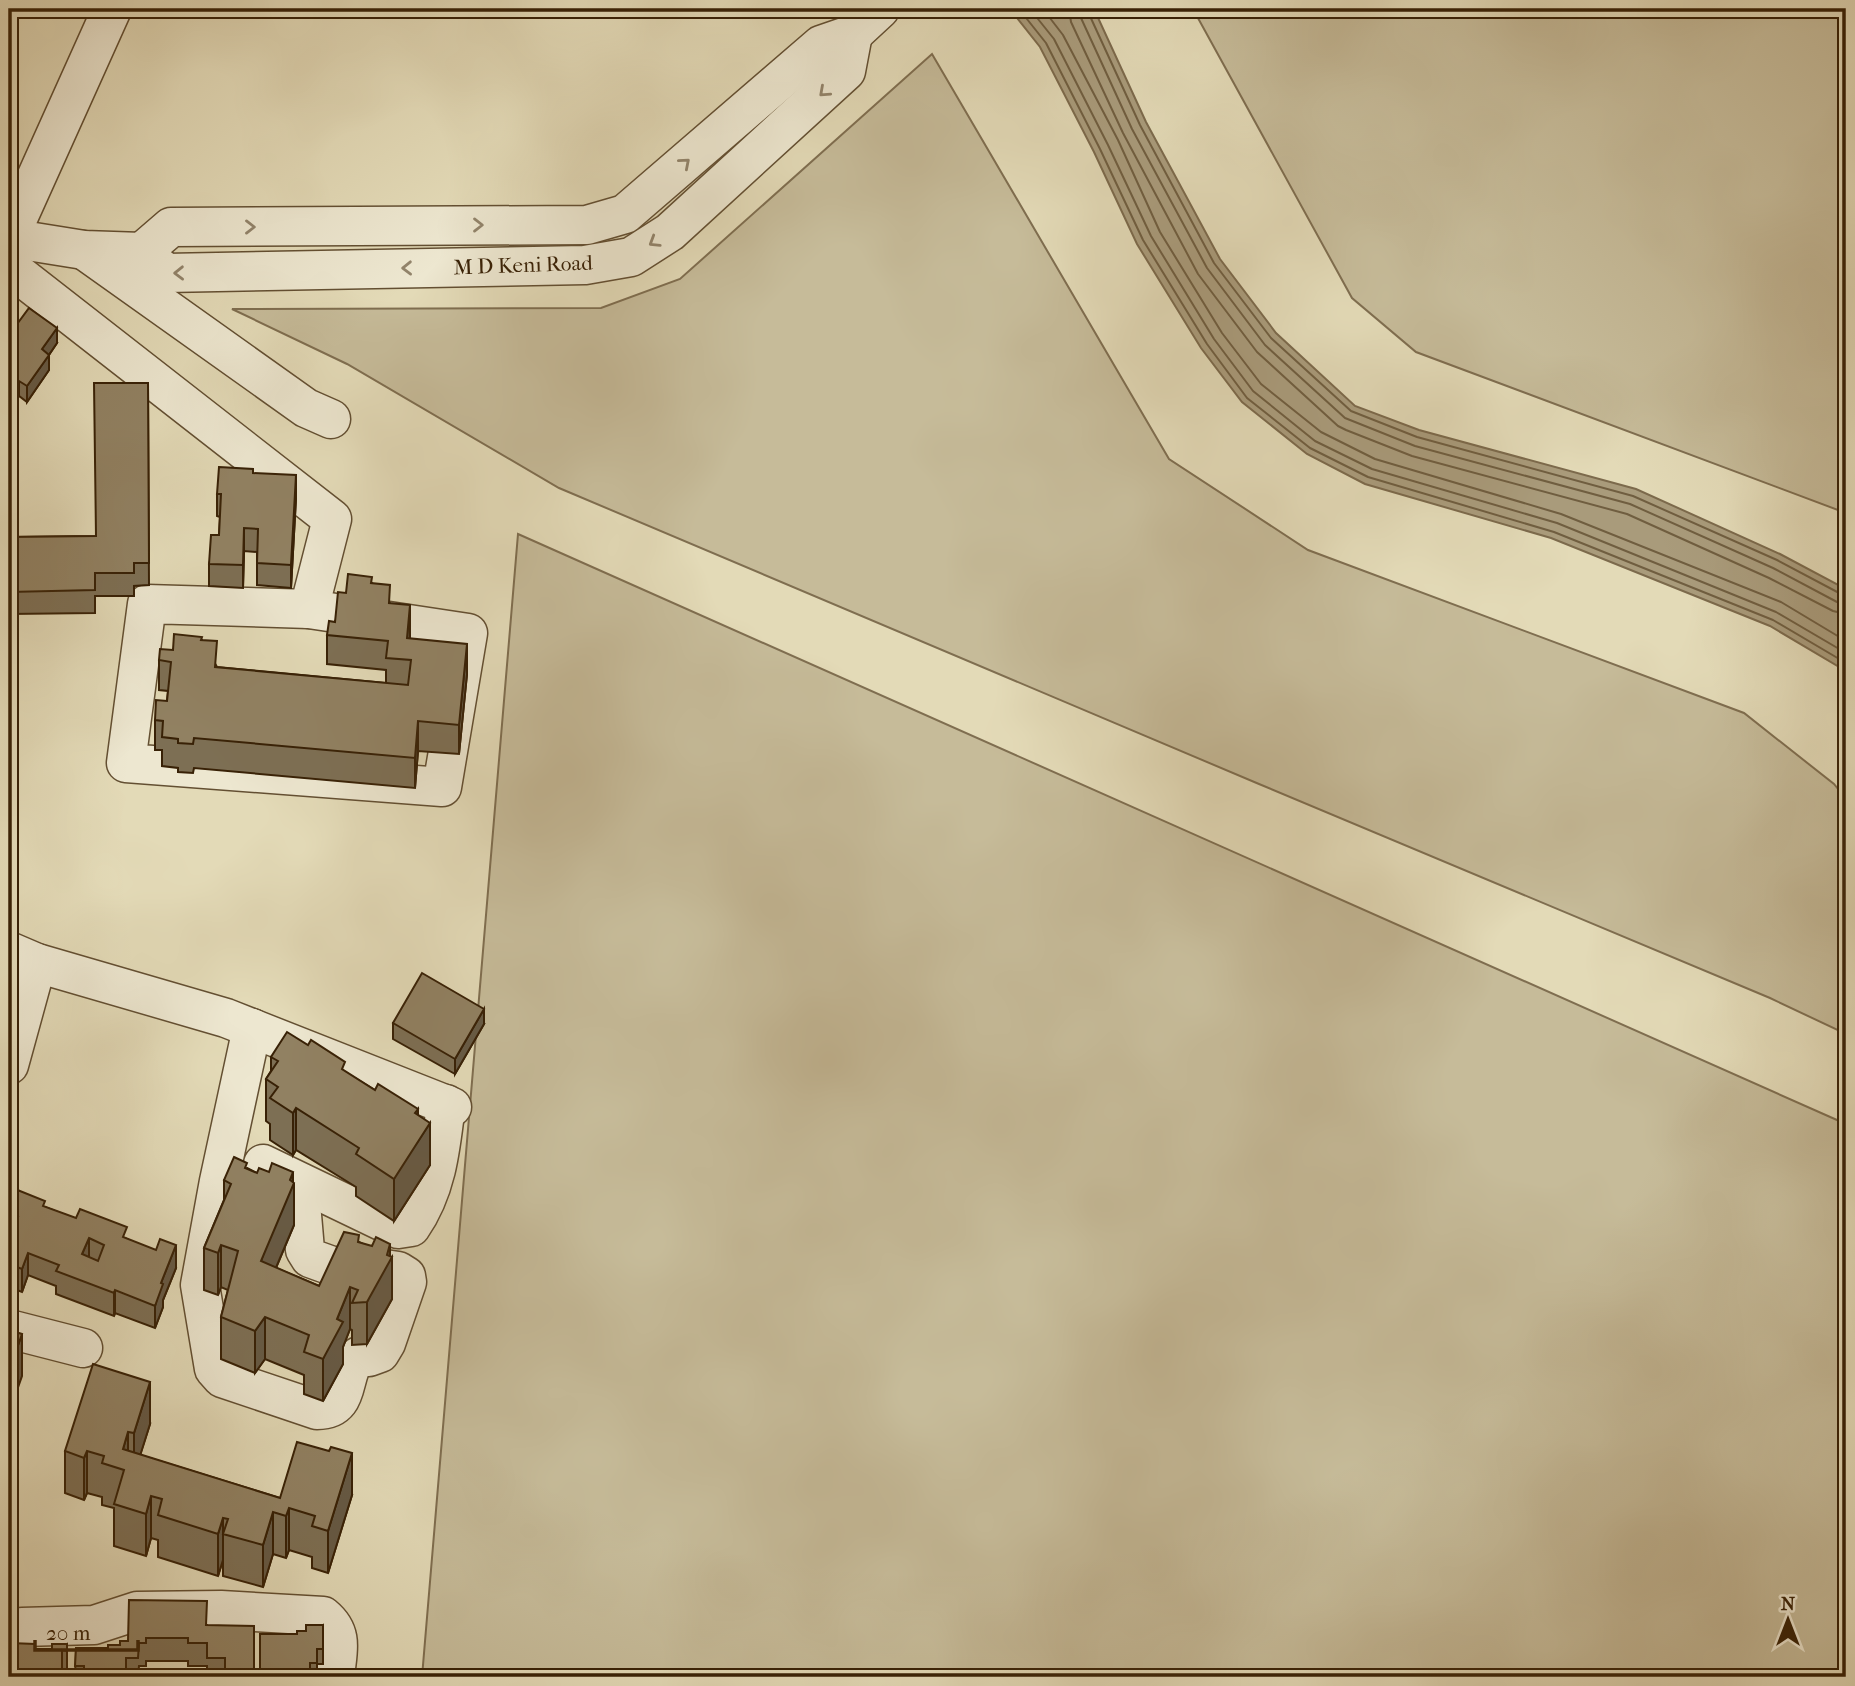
<svg xmlns="http://www.w3.org/2000/svg" width="1855" height="1686" viewBox="0 0 1855 1686" font-family="'IM FELL French Canon',serif">
<rect width="100%" height="100%" fill="#e3dab7"/>
<filter id="stains"><feTurbulence type="fractalNoise" baseFrequency=".00286" numOctaves="4"/><feColorMatrix values="0 0 0 0 .2 0 0 0 0 .09 0 0 0 0 .02 0 0 0 .5 -.17"/></filter>
<radialGradient id="worn" r=".72"><stop offset=".6" stop-color="#630" stop-opacity="0"/><stop offset="1" stop-color="#630" stop-opacity=".3"/></radialGradient>
<g fill="#c6bb99" stroke="#7f6e50" stroke-width="2">
<path d="M1193,9H1846V513L1416,352L1352,298Z"/>
<path d="M932,54L1169,459L1308,550L1744,713L1834,784L1846,799V1034L1770,998L1259,784L559,488L347,364L232,309L601,308L680,279Z"/>
<path d="M518,534L1846,1124V1677H422Z"/>
</g>
<path fill="#a99b7b" stroke="#7c6a4c" stroke-width="2" d="M1010,9H1094L1146,122L1220,259L1276,333L1355,406L1419,430L1636,489L1780,554L1846,589V671L1770,626L1551,538L1365,484L1307,454L1242,402L1201,348L1137,244L1094,152L1040,47Z"/>
<g fill="none" stroke-linecap="round" stroke-linejoin="round">
<g stroke="#705e40" stroke-width="2">
<path d="M1019,9L1046,43L1100,149L1143,240L1207,344L1247,398L1310,448L1368,477L1554,532L1773,620L1846,663"/>
<path d="M1030,9L1054,39L1108,145L1151,236L1214,339L1253,391L1315,441L1372,469L1557,523L1776,612L1846,653"/>
<path d="M1043,9L1063,35L1118,140L1160,232L1222,333L1261,384L1321,432L1375,459L1561,514L1781,602L1846,641"/>
<path d="M1069,9L1071,22L1123,133L1198,274L1257,352L1338,426L1346,430L1412,456L1627,514L1769,578L1833,611L1846,614"/>
<path d="M1079,9L1081,18L1132,129L1207,268L1265,345L1345,418L1415,446L1630,504L1773,568L1837,602L1846,603"/>
<path d="M1088,9L1089,14L1140,125L1214,263L1271,338L1351,411L1417,437L1633,496L1777,560L1841,594H1846"/>
</g>
<g stroke="#634f32" stroke-width="41">
<g id="minor">
<path d="M9,238L84,250L142,252L166,273L585,265L631,257L670,232L846,71L853,34"/>
<path d="M9,238L112,9"/>
<path d="M84,250L306,408L331,419"/>
<path d="M142,252L171,227L587,225L625,214L821,45L853,34L880,9"/>
<path d="M9,267L332,519L309,609"/>
<path d="M147,604L309,609L468,633L442,787L126,763Z"/>
<path d="M9,951L37,963L226,1018L452,1107"/>
<path d="M9,1065L37,963"/>
<path d="M263,1164L398,1229L411,1227C437,1190 441,1147 446,1104"/>
<path d="M219,1181L251,1186L297,1210L302,1215L305,1250L310,1258L335,1267L351,1264L398,1271L406,1276L407,1282L386,1343L380,1353L369,1357L359,1356C339,1371 354,1410 317,1410L222,1378L214,1369L200,1285L219,1181L252,1028"/>
<path d="M9,1329L83,1348"/>
<path d="M9,1631L10,1629L22,1627L94,1625L137,1611L221,1610L323,1616C345,1634 337,1652 335,1677"/>
</g>
</g>
<use href="#minor" stroke="#ede7d0" stroke-width="38"/>
<path stroke="#382106" stroke-width="5" stroke-dasharray="12 12" stroke-linecap="butt" d="M9,29L19,9"/>
</g>
<g fill="#7d6f54" stroke="#382106" stroke-width="2">
<path d="M9,335L57,343L49,355V370L27,402L19,396L9,410Z"/>
<path d="M148,383L149,585L134,586V596H95V613L9,614V537L96,536Z"/>
<path d="M253,473L296,498L291,588L257,585V552L244,551L243,588L209,586V564L219,535L220,517L217,516V494Z"/>
<path d="M372,583L390,603L410,634V639L467,674L459,754L418,751L415,788L194,768L193,773L178,772V768L162,766V750H155V720L167,701L168,691L159,690V660L173,650L202,640L217,667L386,683V670L327,664V635L335,622L346,593Z"/>
<path d="M393,1023L484,1024L455,1074L393,1039Z"/>
<path d="M271,1057L345,1072L375,1090L418,1115L430,1165L394,1221L356,1196V1187L296,1150L293,1155L270,1140V1124L266,1121V1079L271,1071Z"/>
<path d="M247,1168L257,1173L293,1182L294,1225L276,1268L319,1286L359,1242L390,1257L392,1299L367,1344L352,1345V1330L350,1329L343,1347V1364L323,1401L304,1394V1375L265,1359L255,1373L221,1359V1317L228,1290L221,1287L218,1295L204,1290V1248L224,1200V1180Z"/>
<path d="M9,1205L45,1207L127,1239L176,1268L163,1300V1307L155,1328L115,1313L114,1316L56,1294V1286L28,1275L22,1292L9,1287V1238L10,1237L9,1236Z"/>
<path d="M150,1424L140,1455L280,1498L352,1495L328,1573L312,1568V1557L289,1550L286,1558L273,1554L263,1587L223,1576V1560L218,1576L158,1557V1540L151,1538L146,1556L114,1546V1508L102,1505V1497L87,1493L84,1500L65,1493V1451Z"/>
<path d="M207,1625L254,1677H207V1666H188V1661H146V1666H139L138,1677H75L76,1648H108L120,1645L128,1641Z"/>
<path d="M323,1625V1664H317V1672L260,1677L297,1634L306,1631Z"/>
<path d="M10,1643L35,1649H52L67,1644V1674L62,1673V1677H10Z"/>
</g>
<g fill="#665a45" stroke="#382106" stroke-width="2">
<path d="M57,328V343L42,365V349Z"/>
<path d="M49,355V370L27,402V386Z"/>
<path d="M19,381V396L9,410V395Z"/>
<path d="M296,475V498L291,588V565Z"/>
<path d="M244,528V551L243,588V565Z"/>
<path d="M410,605V634L408,660L407,638Z"/>
<path d="M467,644V674L459,754V725Z"/>
<path d="M418,721V751L415,788V758Z"/>
<path d="M484,1009V1024L455,1074V1059Z"/>
<path d="M296,1108V1150L293,1155V1113Z"/>
<path d="M418,1109V1141L430,1123V1165L394,1221V1179L415,1113Z"/>
<path d="M293,1172V1186L294,1183V1225L261,1303V1261Z"/>
<path d="M89,1238V1260L82,1254Z"/>
<path d="M390,1244V1260L392,1257V1299L367,1344V1302Z"/>
<path d="M176,1245V1268L163,1300V1307L155,1328V1306L161,1283Z"/>
<path d="M221,1245V1287L218,1295V1253Z"/>
<path d="M28,1253V1275L22,1292V1269Z"/>
<path d="M350,1287V1329L343,1347V1364L323,1401V1359L337,1319Z"/>
<path d="M115,1290V1313L114,1316V1293Z"/>
<path d="M265,1317V1359L255,1373V1331Z"/>
<path d="M22,1334V1376L9,1413V1371Z"/>
<path d="M150,1382V1424L134,1475V1433Z"/>
<path d="M128,1432V1474L124,1470L123,1449Z"/>
<path d="M87,1451V1493L84,1500V1458Z"/>
<path d="M352,1453V1495L328,1573V1531Z"/>
<path d="M151,1496V1538L146,1556V1514Z"/>
<path d="M289,1508V1550L286,1558V1516Z"/>
<path d="M273,1512V1554L263,1587V1545Z"/>
<path d="M223,1518V1560L218,1576V1534Z"/>
</g>
<g fill="#918162" stroke="#382106" stroke-width="2" fill-rule="evenodd">
<path d="M29,308L57,328L42,349L49,355L27,386L19,381L9,395V347L14,340L9,337V335Z"/>
<path d="M94,383H148L149,563H134V573H95V590L9,592V537L96,536Z"/>
<path d="M219,467L253,469V473L296,475L291,565L257,563L258,529L244,528L243,565L209,564L211,535H219L221,494H217Z"/>
<path d="M348,574L372,577L371,583L390,585L389,603L410,605L407,638L467,644L459,725L418,721L415,758L194,738L193,744L178,743V739L162,737L163,721L155,720L156,700L167,701L171,662L159,660L160,649L173,650L174,634L202,637L201,640L217,641L215,667L408,685L411,660L386,658L388,641L327,635L329,621L335,622L338,592L346,593Z"/>
<path d="M422,973L484,1009L455,1059L393,1023Z"/>
<path d="M287,1032L308,1045L311,1040L345,1062L342,1069L375,1090L378,1084L418,1109L415,1113L430,1123L394,1179L356,1154L359,1148L296,1108L293,1113L270,1098L278,1087L266,1079L278,1061L271,1057Z"/>
<path d="M234,1157L247,1163L245,1168L257,1173L259,1168L269,1172L272,1163L293,1172L290,1180L294,1183L261,1261L319,1286L344,1232L359,1235L358,1242L372,1246L376,1237L390,1244L387,1255L392,1257L367,1302L352,1303L358,1290L350,1287L337,1319L343,1322L323,1359L304,1352L309,1335L265,1317L255,1331L221,1317L238,1251L221,1245L218,1253L204,1248L231,1184L224,1180Z"/>
<path d="M15,1189L45,1201L43,1206L76,1218L80,1209L127,1227L123,1237L156,1250L160,1239L176,1245L161,1283L163,1284L155,1306L115,1290L114,1293L56,1271L59,1265L28,1253L22,1269L9,1264V1238L18,1217L9,1214V1205ZM89,1238L104,1245L98,1261L82,1254Z"/>
<path d="M9,1330L22,1334L9,1371Z"/>
<path d="M93,1364L150,1382L134,1433L128,1432L123,1449L280,1498L297,1442L329,1451L331,1447L352,1453L328,1531L312,1526L315,1516L289,1508L286,1516L273,1512L263,1545L223,1534L228,1519L223,1518L218,1534L158,1515L162,1499L151,1496L146,1514L114,1504L124,1470L102,1463L104,1456L87,1451L84,1458L65,1451Z"/>
<path d="M129,1600L207,1601L206,1625L254,1626V1677H208V1675H225V1658H207V1643H188V1638H146V1643H139L138,1658H126V1671H121V1677H84V1666H75L76,1648H108V1645H120V1641H128Z"/>
<path d="M306,1625H323V1649H317V1663H310V1672H323V1677H260V1634H297V1631H306Z"/>
<path d="M10,1643L35,1644V1649H52V1644H67V1651L62,1650V1677H27V1670H17V1661H10Z"/>
</g>
<defs><path id="oneway-chevron" d="M-2-3.5L2.5 0L-2 3.5" fill="none" stroke-width="1.6" stroke-linecap="round" stroke-linejoin="round" transform="scale(1.75)"/></defs>
<g stroke="#92846b">
<use href="#oneway-chevron" transform="translate(824 92) rotate(138)"/>
<use href="#oneway-chevron" transform="translate(685 163) rotate(-41)"/>
<use href="#oneway-chevron" transform="translate(478 225)"/>
<use href="#oneway-chevron" transform="translate(250 227)"/>
<use href="#oneway-chevron" transform="translate(654 242) rotate(148)"/>
<use href="#oneway-chevron" transform="translate(407 268) rotate(179)"/>
<use href="#oneway-chevron" transform="translate(179 273) rotate(179)"/>
</g>
<g text-anchor="middle" stroke-width="5" stroke-linejoin="round" paint-order="stroke">
<g font-size="21" fill="#382106" stroke="#ede7d0">
<text transform="translate(523 265) rotate(-2)" y="7">M D Keni Road</text>
</g>
</g>
<rect width="1855" height="1686" fill="none" stroke="#e3dab7" stroke-width="35"/>
<rect x="10" y="10" width="1834" height="1665" fill="none" stroke="#382106" stroke-width="3.5"/>
<rect x="18" y="18" width="1820" height="1651" fill="none" stroke="#382106" stroke-width="2"/>
<g transform="translate(1788 1620)" stroke="#ede7d0" stroke-width="5" paint-order="stroke">
<path d="M0-5L12 26L0 18L-12 26Z" fill="#382106"/>
<text y="-10" font-size="19" font-weight="bold" text-anchor="middle" fill="#382106">N</text>
</g>
<path d="M35 1640v10h103v-10" fill="none" stroke="#382106" stroke-width="3.5"/>
<text x="46" y="1640" font-size="21" fill="#382106" stroke="#ede7d0" stroke-width="5" paint-order="stroke">20 m</text>
<rect width="100%" height="100%" filter="url(#stains)"/>
<rect width="100%" height="100%" fill="url(#worn)"/>
</svg>
